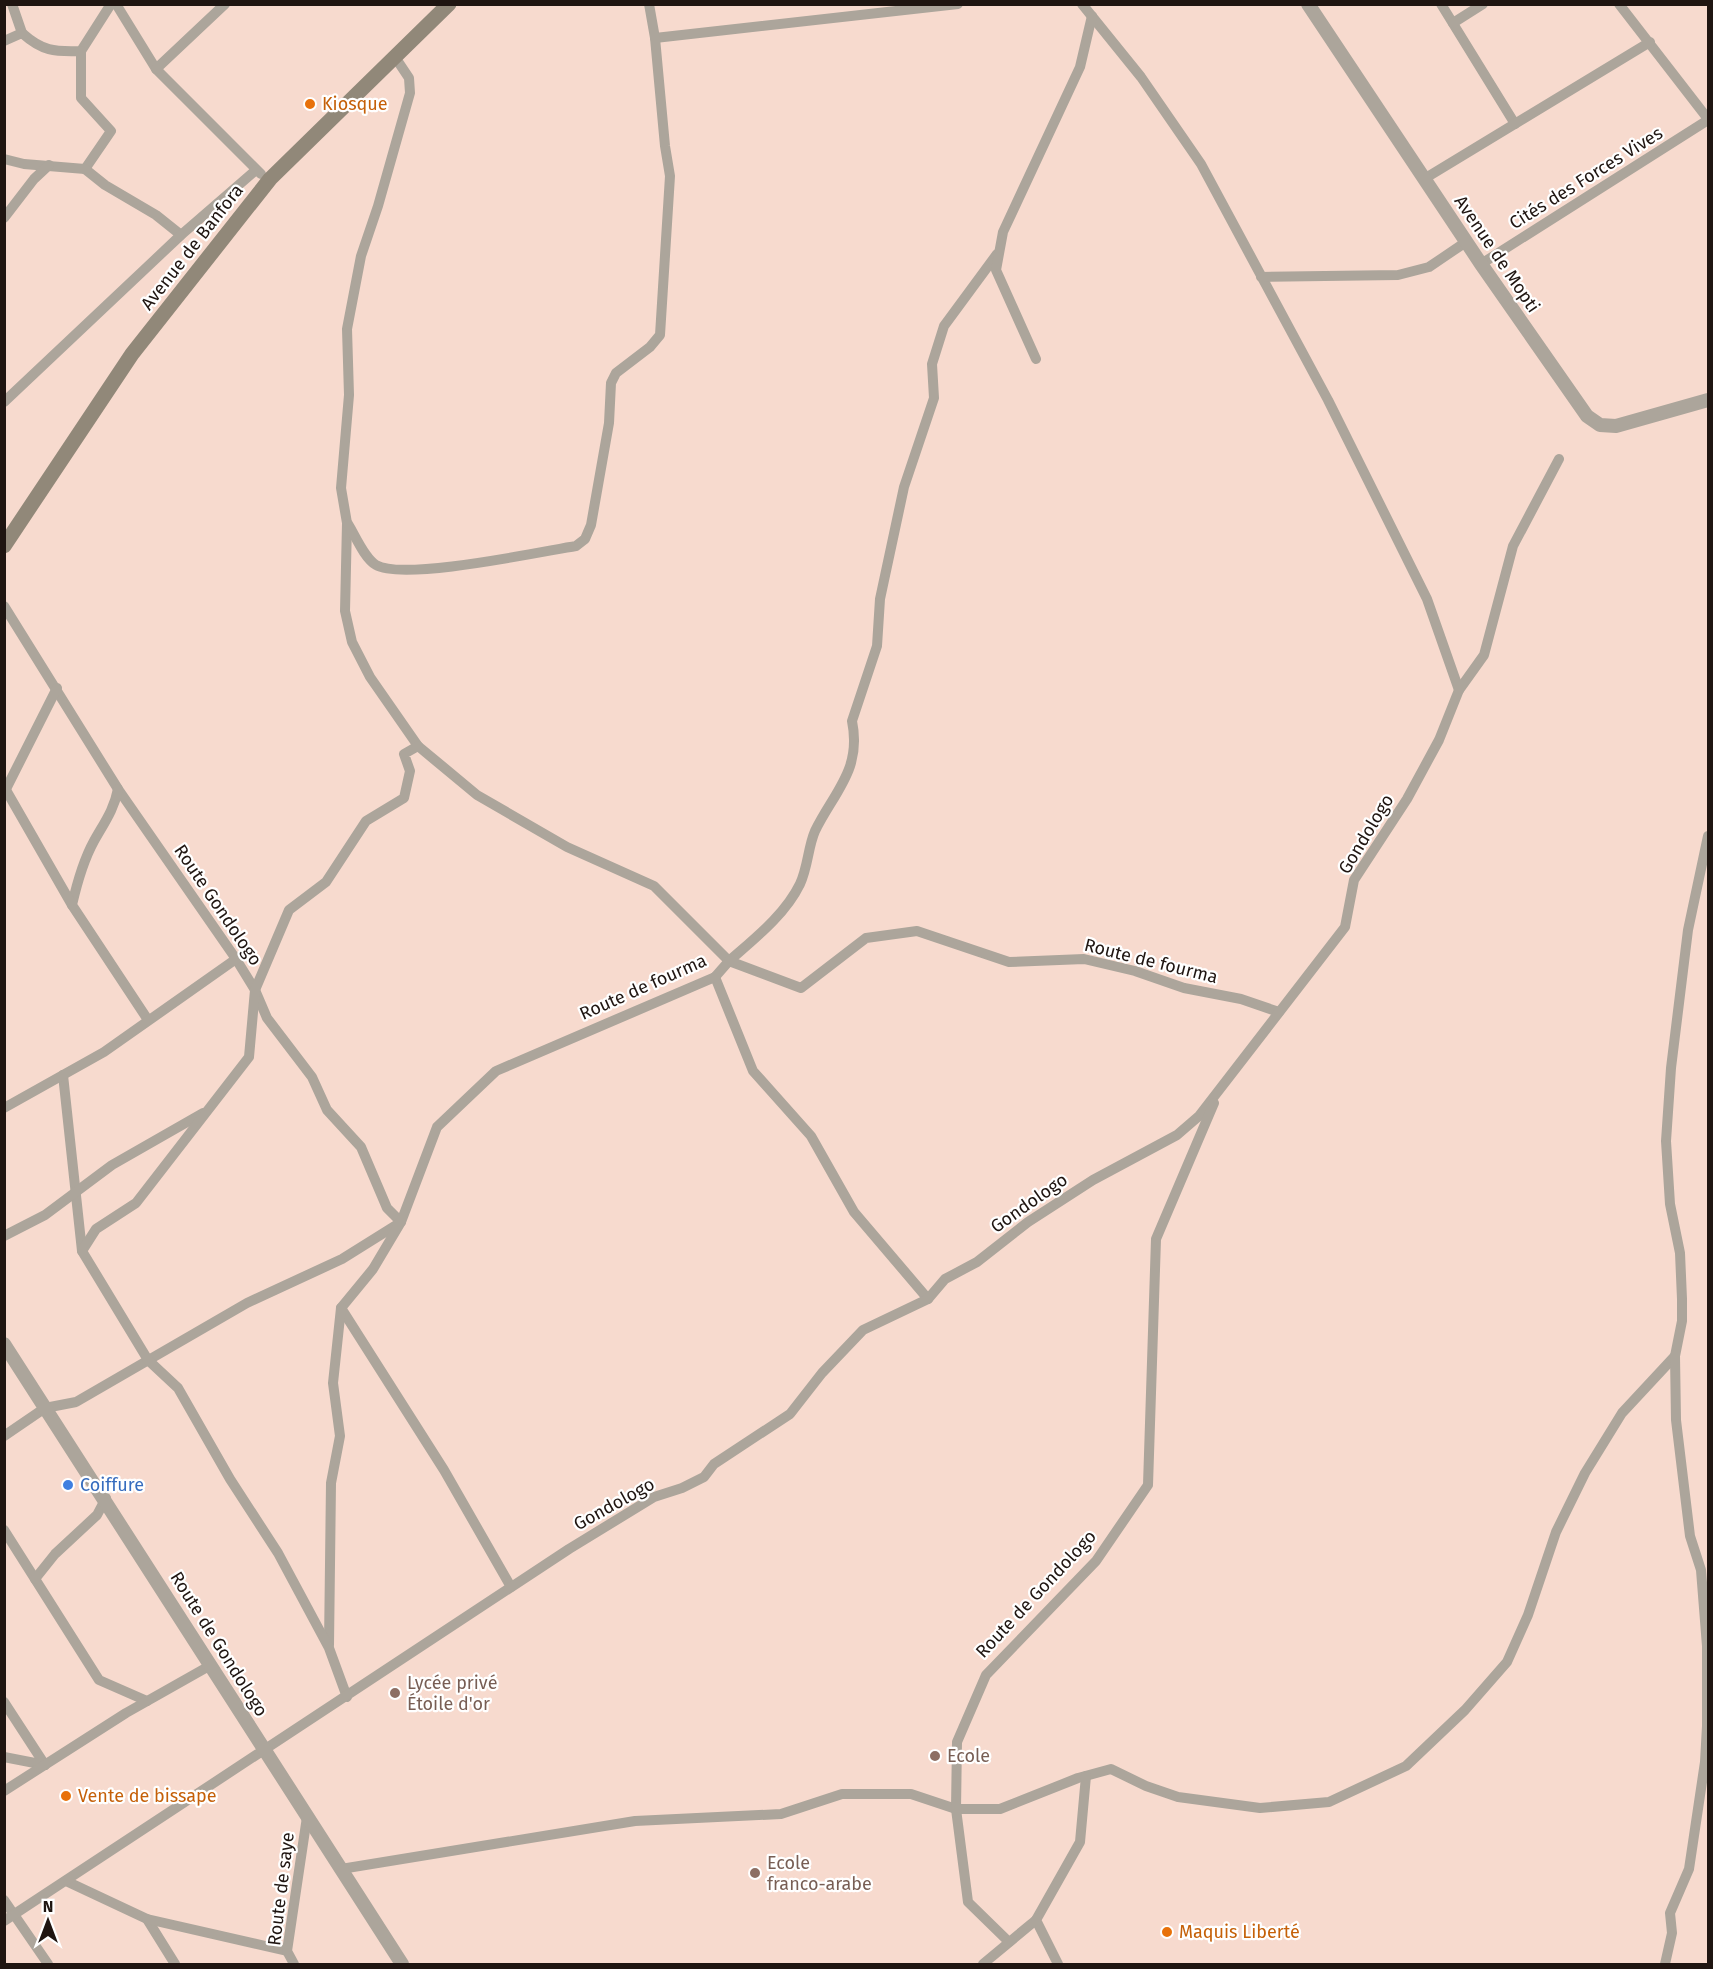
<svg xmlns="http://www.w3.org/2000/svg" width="1713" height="1969" viewBox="0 0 1713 1969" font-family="'Fira Sans',sans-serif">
<rect width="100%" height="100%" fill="#f7dace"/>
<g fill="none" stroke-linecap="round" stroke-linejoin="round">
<g stroke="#aca59b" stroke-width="10">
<path d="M12,4L22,33"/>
<path d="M116,4L156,69L261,174"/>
<path d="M1082,4L1141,77L1201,164L1328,400L1427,599L1459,690"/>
<path d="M1441,4L1515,124"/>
<path d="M1619,4L1708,119"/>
<path d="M1453,23L1483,4"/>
<path d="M655,38L958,4"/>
<path d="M4,41L22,33C42,51 54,52 81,51L111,4"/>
<path d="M81,51V98L111,131L85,169"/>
<path d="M395,57L409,78L410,93L378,206L361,256L347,329L349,395L341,488L347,523L345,611L352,642L370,677L418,746L477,795L567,847L654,886L729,961C754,939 785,915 800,884C808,867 808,847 815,831C834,792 862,770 852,721L877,646L880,599L904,487L934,398L932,364L944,326L997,254"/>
<path d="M156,69L225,4"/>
<path d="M4,159L24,164L85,169L105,185L156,215L181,235"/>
<path d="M1424,179L1650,42"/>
<path d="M4,218L34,179L49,165"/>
<path d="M1481,264L1708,120"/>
<path d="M1261,277L1398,275L1429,267L1466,242"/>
<path d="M1036,359L996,270L1003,232L1080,67L1092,16"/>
<path d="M4,402L181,235L256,170"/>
<path d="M348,524C355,535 364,558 376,565C403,581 539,552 576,546L585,539L591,525L609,423L611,383L616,373L650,347L660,335L670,176L665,146L655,38L649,4"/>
<path d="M4,606L118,789L236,959L255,990L267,1018L312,1077L327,1110L361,1147L387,1208L401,1222"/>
<path d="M118,789C114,810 104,823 94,841C83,861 77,883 72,905L148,1020"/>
<path d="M6,790L72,905"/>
<path d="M4,793L57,688"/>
<path d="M715,977L753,1071L811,1136L854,1212L928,1299"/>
<path d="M63,1075L82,1251"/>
<path d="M4,1108L104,1052L236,959"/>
<path d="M4,1236L45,1215L112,1165L203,1113"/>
<path d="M4,1436L45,1408L76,1402L247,1303L342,1259L398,1224"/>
<path d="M4,1530L99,1680L147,1701"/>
<path d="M35,1579L55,1554L97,1515L106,1498"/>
<path d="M511,1587L444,1470L341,1308L373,1269L401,1222L437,1127L496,1071L715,977L729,961L801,988L866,938L917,931L1009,962L1084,959L1135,971L1184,988L1241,999L1279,1012"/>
<path d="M329,1645L331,1483L340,1436L333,1383L341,1308"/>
<path d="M347,1697L329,1648L278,1553L230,1479L178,1388L148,1360L82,1251L96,1229L136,1203L249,1057L255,990L289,910L326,882L366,821L404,798L410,771L404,754L418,746"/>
<path d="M4,1702L45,1765"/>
<path d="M4,1757L45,1765"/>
<path d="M4,1791L126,1713L211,1665"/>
<path d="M341,1869L635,1821L781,1814L842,1794H911L956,1809H1000L1078,1778L1111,1769L1146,1786L1178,1797L1260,1808L1329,1802L1406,1766L1465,1710L1507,1662L1528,1615L1556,1532L1585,1473L1622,1413L1675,1356"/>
<path d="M66,1881L147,1919L175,1964"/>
<path d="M4,1900L48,1964"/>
<path d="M147,1919L287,1951"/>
<path d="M4,1921L569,1549L654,1497L682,1488L704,1477L714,1464L790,1414L822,1373L863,1330L928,1299L945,1279L977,1262L1028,1222L1093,1180L1177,1135L1199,1116L1345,927L1354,880L1407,799L1439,740L1459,690L1484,655L1513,546L1559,459"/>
<path d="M1009,1942L968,1902L956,1809L957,1742L986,1675L1096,1561L1148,1485L1156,1239L1214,1103"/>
<path d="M294,1964L287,1951L307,1817"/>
<path d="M983,1964L1036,1920"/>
<path d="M1058,1964L1036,1920L1080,1842L1086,1776"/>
<path d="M1665,1964L1672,1933L1670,1913L1689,1869L1705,1762L1707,1726V1646L1701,1570L1690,1536L1676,1420L1675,1356L1682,1321V1299L1680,1253L1670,1204L1666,1141L1671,1068L1688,930L1708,836"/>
</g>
<g stroke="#aca59b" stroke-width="14">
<path d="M1308,4L1481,264L1587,416L1600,425L1616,426L1708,400"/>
<path d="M4,1344L402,1964"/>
</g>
<path stroke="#918879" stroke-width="15" d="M4,546L132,354L270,179L449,4"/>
</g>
<g fill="#e8710a" stroke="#fff" stroke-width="2">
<circle cx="310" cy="104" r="6"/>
<circle cx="66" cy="1796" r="6"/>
<circle cx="1167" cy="1932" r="6"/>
</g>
<circle fill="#3f7fe0" stroke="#fff" stroke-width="2" cx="68" cy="1485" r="6"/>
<g fill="#8d6e63" stroke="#fff" stroke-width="2">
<circle cx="395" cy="1693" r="6"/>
<circle cx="935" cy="1756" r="6"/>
<circle cx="755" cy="1873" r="6"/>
</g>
<g text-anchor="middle" stroke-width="4.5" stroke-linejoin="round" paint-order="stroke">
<g font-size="18" fill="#c56008" stroke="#fff" text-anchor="start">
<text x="322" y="110">Kiosque</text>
<text x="78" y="1802">Vente de bissape</text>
<text x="1179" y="1938">Maquis Liberté</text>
</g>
<g font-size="18" fill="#1f1511" stroke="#fff">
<text transform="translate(1586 178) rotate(-32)" y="6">Cités des Forces Vives</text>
<text transform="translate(192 247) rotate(-52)" y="6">Avenue de Banfora</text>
<text transform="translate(1497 254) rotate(56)" y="6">Avenue de Mopti</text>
<text transform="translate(1366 834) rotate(-59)" y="6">Gondologo</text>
<text transform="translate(218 905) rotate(56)" y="6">Route Gondologo</text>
<text transform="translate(1151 961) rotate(14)" y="6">Route de fourma</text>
<text transform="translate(643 987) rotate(-24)" y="6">Route de fourma</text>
<text transform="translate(1029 1203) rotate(-35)" y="6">Gondologo</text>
<text transform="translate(614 1504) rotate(-29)" y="6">Gondologo</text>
<text transform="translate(1036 1594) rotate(-47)" y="6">Route de Gondologo</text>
<text transform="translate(219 1644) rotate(58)" y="6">Route de Gondologo</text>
<text transform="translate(281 1889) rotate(-83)" y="6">Route de saye</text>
</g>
<g font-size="18" fill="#366cbe" stroke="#fff" text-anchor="start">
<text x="80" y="1491">Coiffure</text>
</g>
<g font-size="18" fill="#785e54" stroke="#fff" text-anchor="start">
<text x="407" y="1689">Lycée privé<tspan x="407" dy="21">Étoile d'or</tspan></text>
<text x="947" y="1762">Ecole</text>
<text x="767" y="1869">Ecole<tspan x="767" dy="21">franco-arabe</tspan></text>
</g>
</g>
<rect width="1713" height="1969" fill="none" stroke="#1f1511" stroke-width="12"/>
<g transform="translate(48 1921)" stroke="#ffffff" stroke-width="4.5" paint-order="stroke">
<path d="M0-4.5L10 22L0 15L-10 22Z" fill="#1f1511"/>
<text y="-9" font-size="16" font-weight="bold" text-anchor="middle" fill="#1f1511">N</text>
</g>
</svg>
